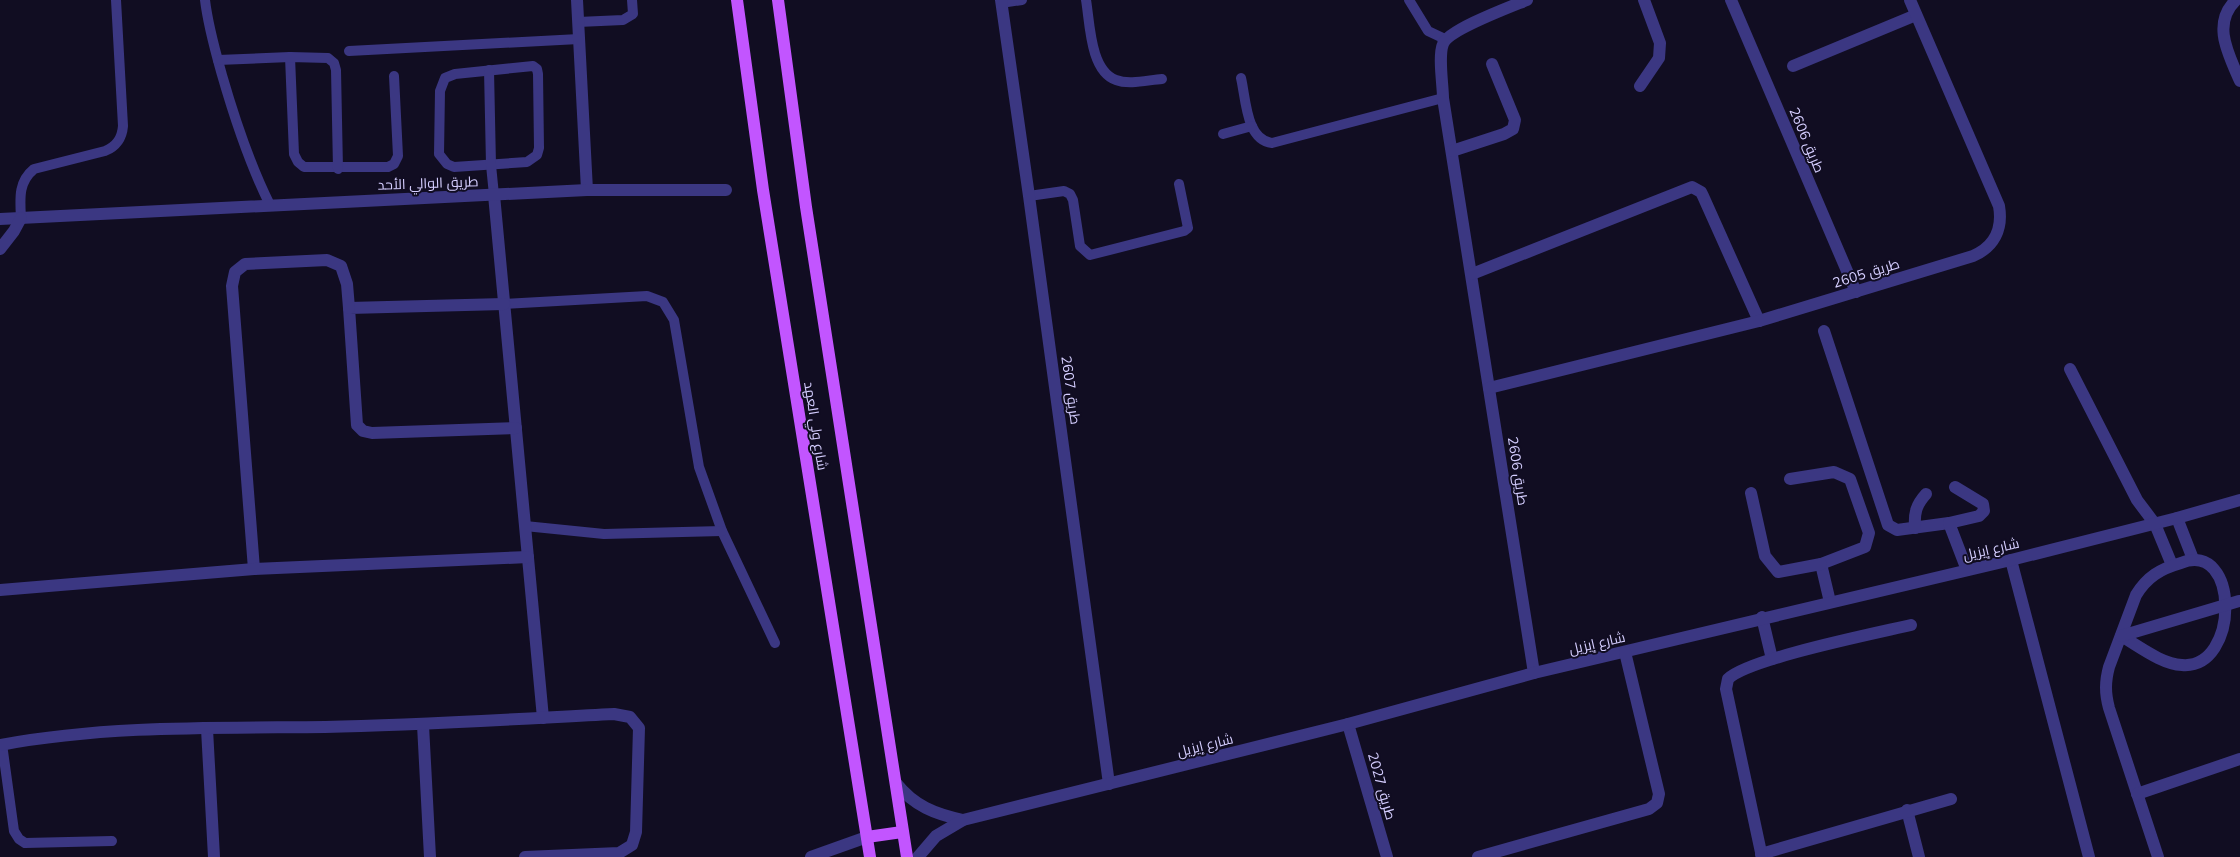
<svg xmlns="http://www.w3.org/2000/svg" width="2240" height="857" viewBox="0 0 2240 857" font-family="'Nunito Sans',Cairo,sans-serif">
<rect width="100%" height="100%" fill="#110d22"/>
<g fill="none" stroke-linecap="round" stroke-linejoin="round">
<g stroke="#3b3782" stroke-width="10">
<path d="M205,0C208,26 215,50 222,75C235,120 249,163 270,205"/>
<path d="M1086,0C1090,23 1090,71 1116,80C1129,85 1148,80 1162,79"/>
<path d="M1409,0L1428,31L1445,39"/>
<path d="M1001,3L1022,0"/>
<path d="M578,22L623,20L633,14L632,0"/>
<path d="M349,51L579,39"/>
<path d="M290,57L294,154L298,162L304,167H388L394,164L398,156L394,76"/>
<path d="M218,60L290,57L328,58L334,63L336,70L338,169"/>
<path d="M533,66L537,69L538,74L539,148L537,155L527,162L454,167L447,164L439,154L440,91L445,78L455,74Z"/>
<path d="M489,70L491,165L494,195"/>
<path d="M1241,78C1246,99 1246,140 1272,143L1443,98"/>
<path d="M1223,134L1252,126"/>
<path d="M1029,196L1064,191L1070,194L1073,200L1080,246L1090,255L1184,231L1188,228L1179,184"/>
<path d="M21,218C20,199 18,182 34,169L105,151C117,146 122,138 123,126L116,0"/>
<path d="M504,304L647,296L663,302L674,320L699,467L722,531L775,643"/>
<path d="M525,526L604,534L722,531"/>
<path d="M2,744L14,831L19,839L25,843L112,841"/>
</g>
<g stroke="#3b3782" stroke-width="12">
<path d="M577,0L587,190"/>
<path d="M1001,0L1029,196L1109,784"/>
<path d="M1527,0C1510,7 1448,30 1443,44C1438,56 1443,85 1443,98L1534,673"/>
<path d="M1731,0L1856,292"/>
<path d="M2236,0C2211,24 2229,55 2240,81"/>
<path d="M1793,66L1916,15"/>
<path d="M1640,86L1659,58L1660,43L1644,0"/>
<path d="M1452,151L1504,134L1513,129L1515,120L1492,64"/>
<path d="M494,195L543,718"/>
<path d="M0,219L587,190H726"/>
<path d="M0,249L14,231L21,218"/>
<path d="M1472,274L1692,187L1701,192L1703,196L1759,321"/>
<path d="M504,304L349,308L357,425L363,431L372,433L516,428"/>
<path d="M1824,331L1888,525L1897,530L1949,523"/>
<path d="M2070,369L2137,500L2155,524L2172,565"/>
<path d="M1489,388L1759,321L1973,256C1994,247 2003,229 1999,206L1910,0"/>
<path d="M1790,479L1834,472L1850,479L1869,533L1865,547L1821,564L1830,602"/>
<path d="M1955,487L1983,504L1984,511L1979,516L1949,523L1967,570"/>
<path d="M1751,493L1765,556L1778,572L1821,564"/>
<path d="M2177,518L2193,559"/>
<path d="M1915,528C1914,513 1916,505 1926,494"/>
<path d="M2011,560L2089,857"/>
<path d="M254,569L232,286L235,272L245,264L327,260L341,266L347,284L349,308"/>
<path d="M0,590L254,569L528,557"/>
<path d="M1762,617L1772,659"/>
<path d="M2121,636C2139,646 2161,664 2182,665C2240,670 2240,539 2181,563C2160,569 2147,577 2136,595L2109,667C2105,682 2105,693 2109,708L2158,857"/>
<path d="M2121,636L2239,601"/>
<path d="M1348,724L1387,857"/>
<path d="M423,725L430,857"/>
<path d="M207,729L214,857"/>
<path d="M0,745C106,725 218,728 325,727C422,725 517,719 614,714L630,717L639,728L636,832L632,845L619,853L525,857"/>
<path d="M896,783C914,806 935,814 963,820"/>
<path d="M2137,794L2240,759"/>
<path d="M1907,810L1919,857"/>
<path d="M1761,854L1951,799"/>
<path d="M811,857L867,837"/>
<path d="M918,857L936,836L963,820L1348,724L1534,673L2011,560L2177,518L2240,500"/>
<path d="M1478,857L1649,809L1657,803L1659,794L1625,652"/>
<path d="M1762,857L1726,689L1728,679C1747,659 1877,633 1911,625"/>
</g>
<g stroke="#c255ff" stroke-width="12">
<path d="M737,0L763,190L870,857"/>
<path d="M778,0L806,207L907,857"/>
<path d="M867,837L902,832"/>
</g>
</g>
<g text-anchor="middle" stroke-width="4" stroke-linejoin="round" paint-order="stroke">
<g font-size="14" fill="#d5ceff" stroke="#110d22">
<text transform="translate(1807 140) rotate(67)" y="5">طريق 2606</text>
<text transform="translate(428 183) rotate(-2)" y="5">طريق الوالي الأحد</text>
<text transform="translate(1866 273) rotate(-17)" y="5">طريق 2605</text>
<text transform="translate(1071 390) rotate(82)" y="5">طريق 2607</text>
<text transform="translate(816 426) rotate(81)" y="5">شارع ولي العهد</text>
<text transform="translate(1518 471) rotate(81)" y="5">طريق 2606</text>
<text transform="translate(1991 549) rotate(-13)" y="5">شارع إيزيل</text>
<text transform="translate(1597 643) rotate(-13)" y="5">شارع إيزيل</text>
<text transform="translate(1205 745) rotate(-14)" y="5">شارع إيزيل</text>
<text transform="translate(1382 786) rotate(74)" y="5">طريق 2027</text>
</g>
</g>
</svg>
